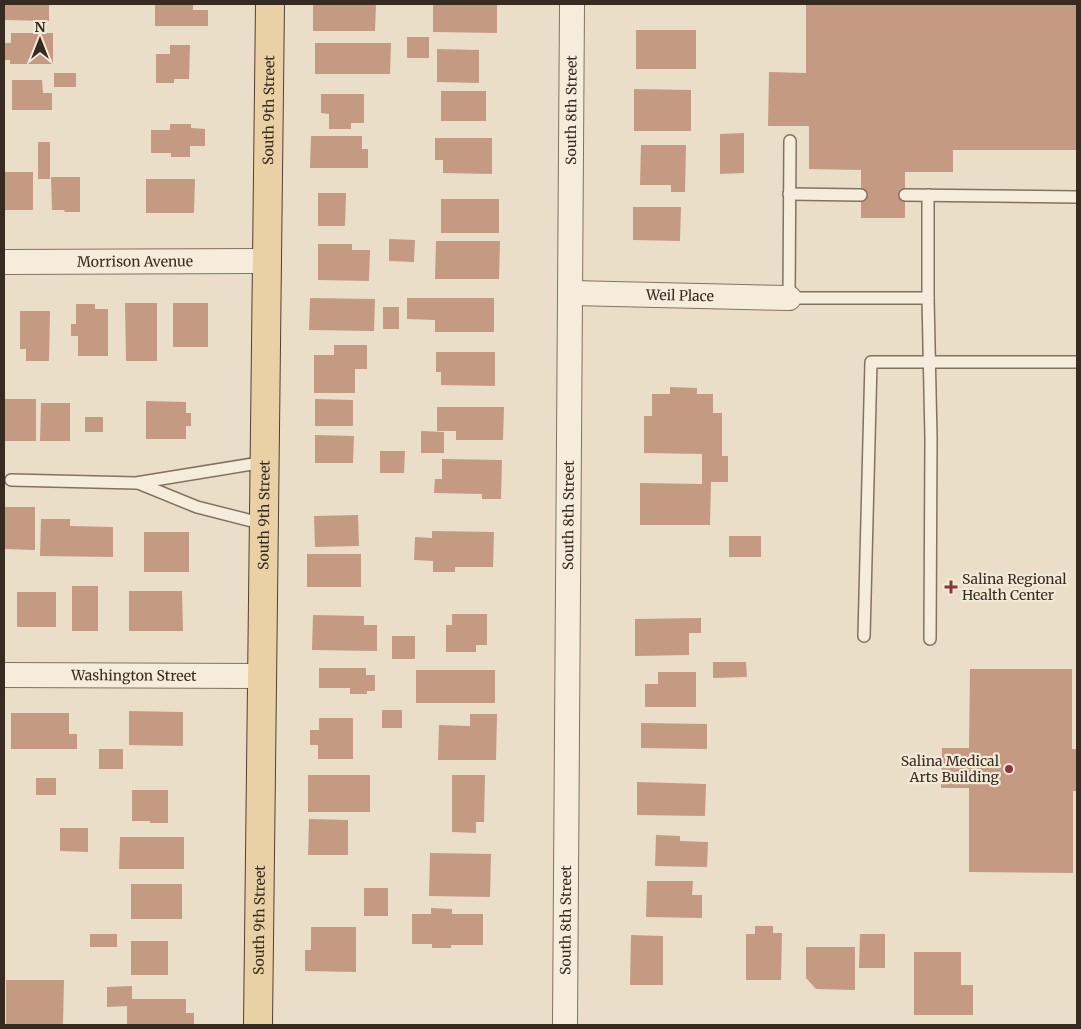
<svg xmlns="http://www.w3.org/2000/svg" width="1081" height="1029" viewBox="0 0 1081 1029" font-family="Merriweather,serif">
<rect width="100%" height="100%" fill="#eadec9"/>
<g fill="#c49a83">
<path d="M4,4H49V21L4,20Z"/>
<path d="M155,4H193V10H208V26H155Z"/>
<path d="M313,4H376L375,31H313Z"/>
<path d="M433,4H497V33L433,32Z"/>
<path d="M806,4H1077V150H953V172H905V218H861V170L809,169V126H768L769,72L806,73Z"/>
<rect x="636" y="30" width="60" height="39"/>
<path d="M11,33H53V64H10V60H4V43H11Z"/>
<rect x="407" y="37" width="22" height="21"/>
<path d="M315,43H391L390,74H315Z"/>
<path d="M170,45H190L189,79H174V83H156V54H170Z"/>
<path d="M437,49L479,50V83L437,82Z"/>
<rect x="54" y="73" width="22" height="14"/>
<path d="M12,80H42L43,93H52V110H12Z"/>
<path d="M634,89L691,90V131H634Z"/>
<rect x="441" y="91" width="45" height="30"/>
<path d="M321,94H364V123H351V129H329V114L321,113Z"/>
<path d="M170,124H191V128L205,129V146H190V157H171V153H151V130H170Z"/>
<path d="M744,133V173L720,174V134Z"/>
<path d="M311,136H362V149H368V168H310Z"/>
<path d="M435,138H492V174L443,173V160H435Z"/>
<rect x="38" y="142" width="12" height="37"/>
<path d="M641,145H686L685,192H671V185H640Z"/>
<rect x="4" y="172" width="29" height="38"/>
<path d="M51,177H80V212H65L64,210H52Z"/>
<path d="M146,179H195L194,213H146Z"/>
<path d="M318,193H346L345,226H318Z"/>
<rect x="441" y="199" width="58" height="34"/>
<path d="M633,207H681L680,241L633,240Z"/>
<path d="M389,239L415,240L414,262L389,261Z"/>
<path d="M436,241H500L499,279H435Z"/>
<path d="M318,244H352V250H370L369,281L318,280Z"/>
<path d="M310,298L375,299L374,331L309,330Z"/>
<path d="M407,298H494V332H435V320L407,319Z"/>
<path d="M125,303H157V361H126Z"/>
<rect x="173" y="303" width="35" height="44"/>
<path d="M76,304H95V309H108V356H78V336H71V324H76Z"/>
<rect x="383" y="307" width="16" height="22"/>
<path d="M20,311H50L49,361H26V349H20Z"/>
<path d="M334,345H367V369H355V393H314V355H334Z"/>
<path d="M436,352H495V386L441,385V372H436Z"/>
<path d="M670,387L697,388V394H713V413H722V456H728V482H711L710,525H640V483L702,484V454L644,453V416H652V394H670Z"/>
<rect x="4" y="399" width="32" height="42"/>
<path d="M315,399L353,400V426H315Z"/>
<path d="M146,401L186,402V413H191V426H186V439H146Z"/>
<path d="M41,403H70V441H40Z"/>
<path d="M437,407H504L503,440H456V431H437Z"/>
<rect x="85" y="417" width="18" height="15"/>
<path d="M421,431L444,432V453H421Z"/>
<path d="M315,435L354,436L353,463H315Z"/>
<path d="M380,451H405L404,473H380Z"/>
<path d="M442,459L502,460L501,499H482V494L434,493L435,479H442Z"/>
<path d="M4,507H35V550L4,549Z"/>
<path d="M358,515L359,546L315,547L314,516Z"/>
<path d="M41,519H70V526L113,527V557L40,556Z"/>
<path d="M432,531L494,532L493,567H455V572H433V561L414,560L415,537L432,538Z"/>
<rect x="144" y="532" width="45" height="40"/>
<rect x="729" y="536" width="32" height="21"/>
<rect x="307" y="554" width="54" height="33"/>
<rect x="72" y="586" width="26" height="45"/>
<path d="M129,591H182L183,631H129Z"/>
<rect x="17" y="592" width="39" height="35"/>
<path d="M452,614H487V645H476V652H446V625H452Z"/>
<path d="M313,615L364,616V625H377V651L312,650Z"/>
<path d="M701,618V633H689V655L635,656V619Z"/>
<rect x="392" y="636" width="23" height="23"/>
<path d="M713,662H746L747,677L713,678Z"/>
<path d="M319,668H366V675H375V691H367V694H350V688H319Z"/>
<path d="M970,669H1072V749H1077V791H1073V873L969,872V788H941L942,748H969Z"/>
<rect x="416" y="670" width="79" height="33"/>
<path d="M658,672H696V707H645V684H658Z"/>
<rect x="382" y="710" width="20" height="18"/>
<path d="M129,711L183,712V746L129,745Z"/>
<path d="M11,713H69V734H77V749H11Z"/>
<path d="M470,714H497L496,760H438L439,725L470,726Z"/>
<path d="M319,718H353V759H318V745H310V730H319Z"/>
<path d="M641,723L707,724V749L641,748Z"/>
<rect x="99" y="749" width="24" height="20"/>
<rect x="308" y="775" width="62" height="37"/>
<path d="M452,775H485L484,822H476V833L452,832Z"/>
<rect x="36" y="778" width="20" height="17"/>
<path d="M637,782L706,784L705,816L637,815Z"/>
<path d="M132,790H168V823H150V821H132Z"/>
<path d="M309,819L348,820V855H308Z"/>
<path d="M60,828H88V852L60,851Z"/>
<path d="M656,835L680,836V841L708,842L707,867L655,866Z"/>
<path d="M120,837H184V869H119Z"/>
<path d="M430,853L491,854L490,897L429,896Z"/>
<path d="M647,881H693L692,895H702V918L646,917Z"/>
<rect x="131" y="884" width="51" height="35"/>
<rect x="364" y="888" width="24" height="28"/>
<path d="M431,908L452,909V914H483V945H451V948H432V944H412V914H431Z"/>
<path d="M755,926H773V933H782L781,980H746V934H755Z"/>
<path d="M311,927H356V972L305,971V950H311Z"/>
<rect x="90" y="934" width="27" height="13"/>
<path d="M860,934H885V968H859Z"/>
<path d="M631,935L663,936V985H630Z"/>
<rect x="131" y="941" width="37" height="34"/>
<path d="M806,947H855V990L816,989L806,978Z"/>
<path d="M914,952H961V985H973V1015H914Z"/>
<path d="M6,980H64L63,1024H6Z"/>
<path d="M132,986V999H186V1013H194V1025H127V1006L107,1007V987Z"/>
</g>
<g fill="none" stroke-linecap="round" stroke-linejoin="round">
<g stroke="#84715f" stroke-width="14">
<g id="lane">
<path d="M790,141L789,298H928"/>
<path d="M789,194L861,195"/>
<path d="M905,195L1077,197"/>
<path d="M928,195V298L931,438L930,639"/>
<path d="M11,480L136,483L265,462"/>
<path d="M138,483L197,507L264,524"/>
<path d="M864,636L871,362H1077"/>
</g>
</g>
<g stroke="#84715f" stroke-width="26">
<g id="street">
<path id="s1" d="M4,262L267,261"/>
<path id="s2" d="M571,293L789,298"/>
<path id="s3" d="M4,675L263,676"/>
<path id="s4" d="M565,1025L572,4"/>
</g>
</g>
<g stroke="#534033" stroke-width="30">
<g id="primary">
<path id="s5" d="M258,1025L270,4"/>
</g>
</g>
<use href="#lane" stroke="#f5ecdb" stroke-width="11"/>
<use href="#street" stroke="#f5ecdb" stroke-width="24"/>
<use href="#primary" stroke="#e9d0a5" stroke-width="28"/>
</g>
<g fill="#8d363b" stroke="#f2e9d7" stroke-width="2">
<path d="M948.5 579.5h5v5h5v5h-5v5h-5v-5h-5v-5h5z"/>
<circle cx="1009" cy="769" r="5"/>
</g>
<g text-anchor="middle" stroke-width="4.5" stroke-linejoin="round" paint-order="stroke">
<g font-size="14" fill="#362a21" stroke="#f2e9d7">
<text dy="5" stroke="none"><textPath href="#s5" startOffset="915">South 9th Street</textPath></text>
<text dy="5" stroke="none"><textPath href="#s4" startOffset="915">South 8th Street</textPath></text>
<text dy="5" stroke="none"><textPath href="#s1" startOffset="131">Morrison Avenue</textPath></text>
<text dy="5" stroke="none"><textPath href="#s2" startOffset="109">Weil Place</textPath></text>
<text dy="5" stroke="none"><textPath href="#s5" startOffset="510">South 9th Street</textPath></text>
<text dy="5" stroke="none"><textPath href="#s4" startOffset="510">South 8th Street</textPath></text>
<text dy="5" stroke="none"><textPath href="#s3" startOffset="130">Washington Street</textPath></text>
<text dy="5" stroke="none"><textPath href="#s5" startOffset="105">South 9th Street</textPath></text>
<text dy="5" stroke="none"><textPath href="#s4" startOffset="105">South 8th Street</textPath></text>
</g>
<g font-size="14" fill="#362a21" stroke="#f2e9d7" text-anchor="start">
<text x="962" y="584">Salina Regional<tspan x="962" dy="16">Health Center</tspan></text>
<text x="999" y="766" text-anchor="end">Salina Medical<tspan x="999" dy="16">Arts Building</tspan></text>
</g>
</g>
<rect width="1081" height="1029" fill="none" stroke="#362a21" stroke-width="10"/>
<g transform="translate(40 40)" stroke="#f2e9d7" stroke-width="4" paint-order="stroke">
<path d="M0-4L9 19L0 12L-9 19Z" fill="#362a21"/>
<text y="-8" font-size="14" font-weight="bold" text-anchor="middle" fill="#362a21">N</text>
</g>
</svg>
